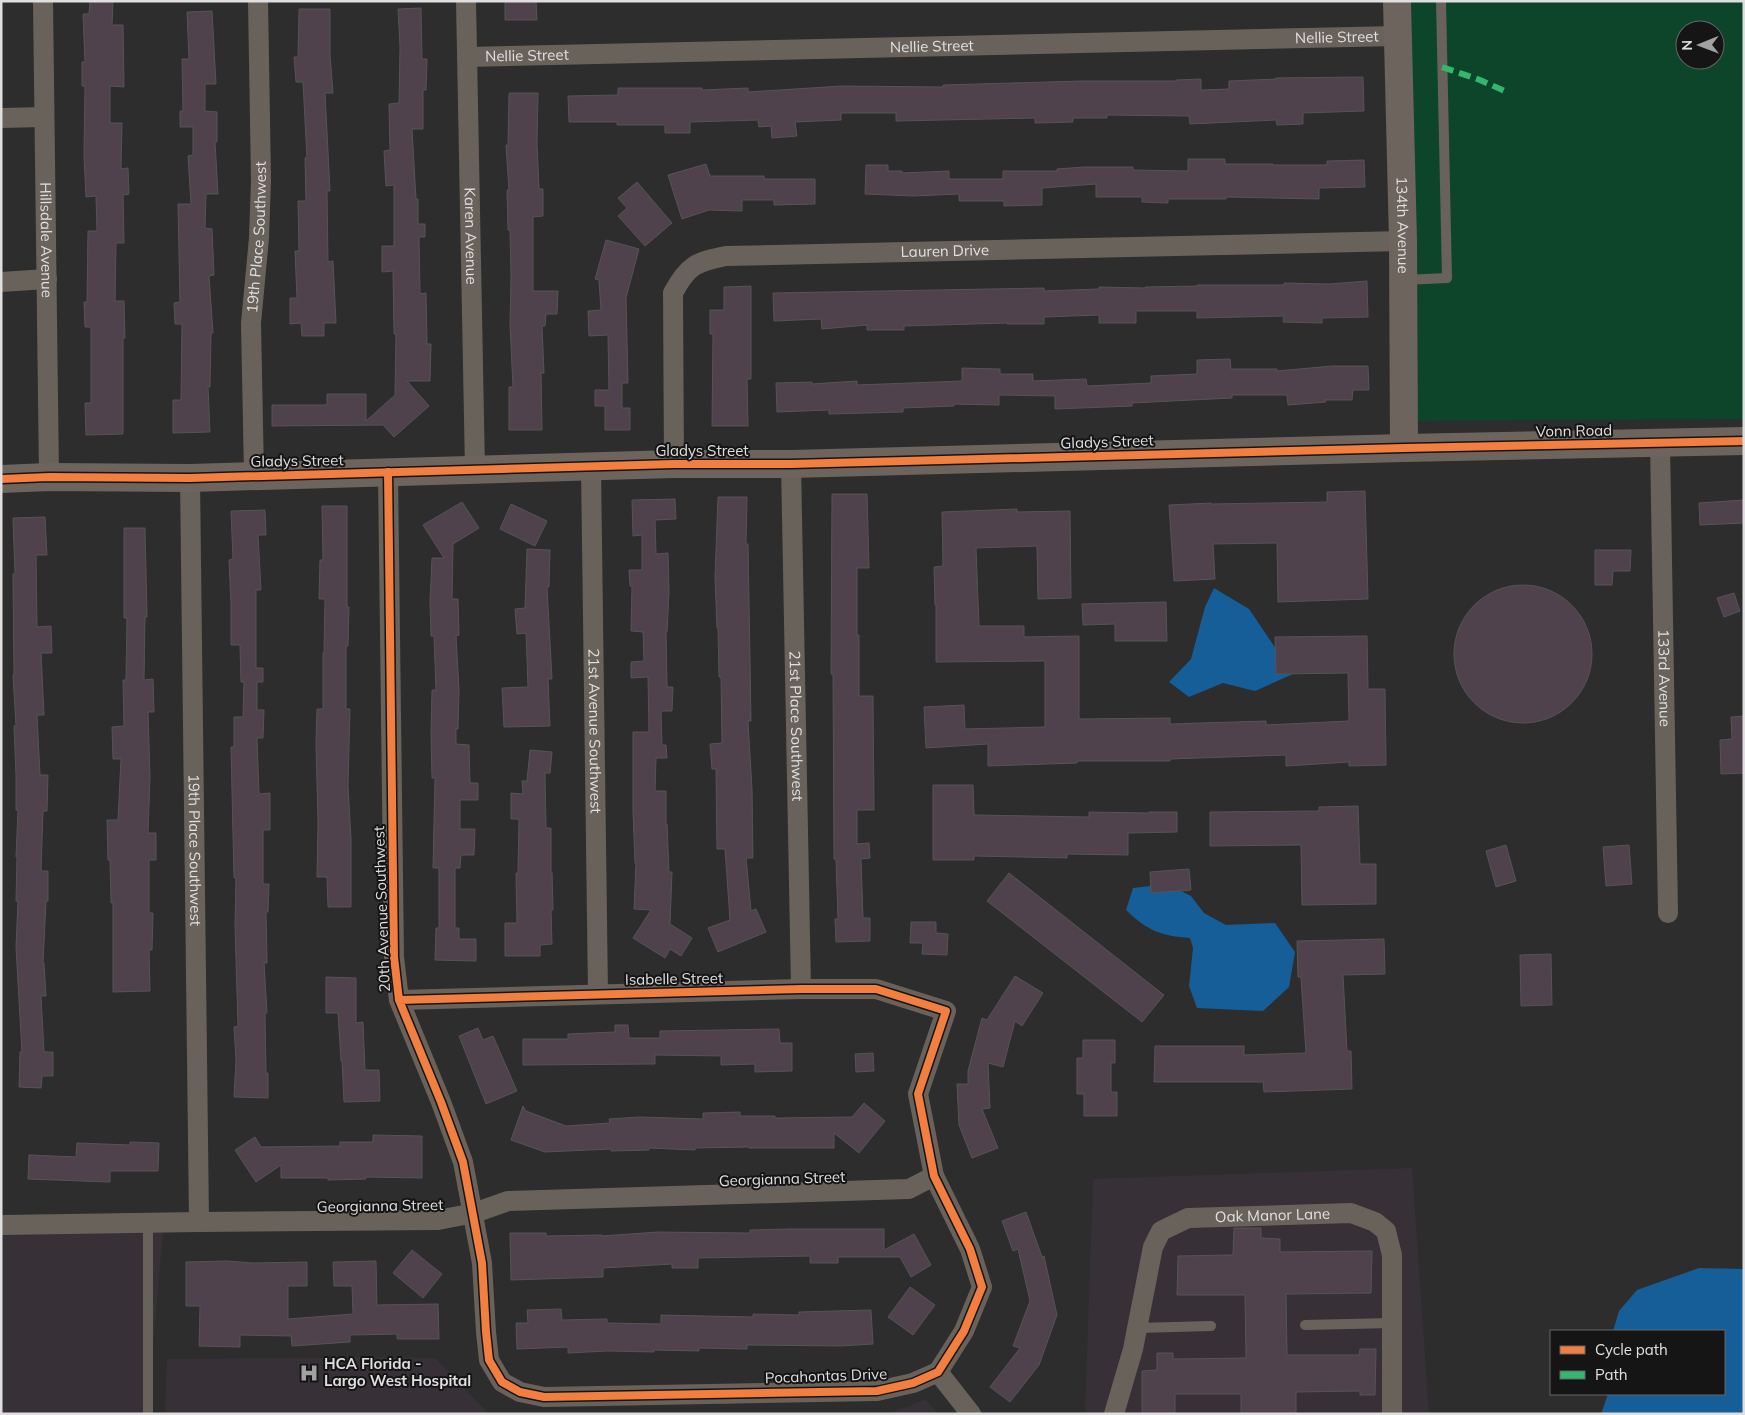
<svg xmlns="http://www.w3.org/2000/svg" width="1745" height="1415" viewBox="0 0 1745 1415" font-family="Mulish,sans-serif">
<rect width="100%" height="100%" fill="#2d2d2d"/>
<g fill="#373137">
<path d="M1412,1168L1429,1414H1402V1253L1396,1229L1379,1214L1156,1223L1104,1414H1085L1093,1179Z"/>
<path d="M1349,1222L1369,1230L1377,1236L1383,1256L1382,1414H1124L1142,1350L1163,1249L1169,1237L1190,1226Z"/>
<path d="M163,1231L147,1414H1V1234Z"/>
<path d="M385,1357L435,1358L489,1414H165L167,1359Z"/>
<path d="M926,1399L938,1414H889Z"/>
</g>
<path fill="#0c452a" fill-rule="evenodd" d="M1407,1H1744V419L1415,421ZM1685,30H1715V60H1685Z"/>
<g fill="#165e97">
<path d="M1214,588L1249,609L1293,674L1255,691L1223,683L1189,697L1169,682L1191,659L1205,607Z"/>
<path d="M1167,884L1191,896L1204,913L1226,925L1275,923L1295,952L1289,987L1263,1011L1197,1008L1189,986L1193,948L1190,938C1161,936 1148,931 1126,910L1133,888Z"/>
<path d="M1699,1268L1744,1269V1414H1601L1608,1394H1724V1331H1613L1619,1311L1637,1290Z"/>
</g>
<g fill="#50424c" stroke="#555455">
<path d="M90,1H113L112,25H123L124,87L110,86V123H122L121,169L128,168L129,194L123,195L124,243H116L115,301H124L125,338H123V434L86,435L85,403H91V327H85L84,302H87L88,231H97L96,196L86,197L84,156L85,86H82V62H85L83,14H89Z"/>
<path d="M505,1H536L537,20H505Z"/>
<path d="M421,8L422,59H427L426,90H423V129H412L416,199H418V224H425V237H419L420,294L426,293L427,344H431L430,381H407L429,406L394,437L383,425L272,426V405H327V394H366V421L395,395L396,334H394L393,271L382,272V246H394V185L386,186L384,151L390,150L389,104L399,103L400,47L398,9Z"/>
<path d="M299,9H330V55L333,93H325L330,191H327L328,262L333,261L336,323H324V336H302L301,323L290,324V298H297L295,251H299L298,201H306L305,158H307L303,82H296L294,57H298Z"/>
<path d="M212,11L216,84H205V111L217,112V142H215L218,194H206L205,228L212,229L214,275L209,276L213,333H211L210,387H208L210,432L173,433V400H181L182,324H175L174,303L180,302L178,204H191L188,156L193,155V127H180V111H183L182,59H189L187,12Z"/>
<path d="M1363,77L1364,111L1303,113V124L1277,125L1276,120L1190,124L1189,116L1107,115V118H1073V122L1035,123V118L896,121V113H841V120L795,122L797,136L772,138L771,126L759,127L758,120L690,122V133H665V125H617V122H569L568,96L618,95V88H702V90L748,88V92L842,86L943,87V85L1082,81H1176V80L1201,79V90L1229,89V81L1276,79V78Z"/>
<path d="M509,93H538L537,143L539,189H543V216L533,217V291H558L557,314H546L545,326H542L544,373H541L542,430H509V387H513L510,325L511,276L510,230H508L507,190H509L506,145H508Z"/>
<path d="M1188,159H1225V164H1273V165H1327V161L1364,160L1365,187L1319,188V199L1226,197V199H1168V203L1142,202V197H1096V184L1042,188V205L1004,206V201H959V194L913,196L865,194L866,165H888V171H902V173L949,171V179H1003V171H1057V169L1084,167H1133V170L1188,171Z"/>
<path d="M706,164L710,176H764V179H815V204L774,205V200H742V211L709,210L682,219L668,175Z"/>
<path d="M637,182L672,223L645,246L618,216L627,208L618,198Z"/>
<path d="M606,240L639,249L626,298L628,383H622V408H630V430H605V406H595V390H609L608,335L589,336L588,311L601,310L599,280L595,279Z"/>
<path d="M1367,281L1368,317L1322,318V323L1283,322L1284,316L1197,318V311H1136V323H1099V315L1044,317V324H1007V323L904,326V330H867V325L822,329L821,319L774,321L773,293L1044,288V291L1099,289V287L1145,288V287L1197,286V285H1284V283L1330,284Z"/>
<path d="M751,286V379H747L748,426H712L713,334H710V310H724V287Z"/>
<path d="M1230,359L1231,369H1277V371L1332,366H1368L1369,390H1353L1352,400H1325L1326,402L1288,405L1287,395H1232V398L1132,403V406L1055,409V396L999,395V405L954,404V406L903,408V412L829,414V410L777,412L776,383L812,382V384L857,381V385L962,381V368L1000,369V374H1033V381L1086,379L1087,386L1151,383V376L1197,374V360Z"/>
<path d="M1365,491L1368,599L1278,602L1277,543L1213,544L1215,579L1174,581L1169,505L1211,503V504L1327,502V492Z"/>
<path d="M832,494H867L869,568H857V635H859V696H873L874,810H857V844L869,843L870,858L861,859L863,918H870V941L836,942L835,919H838L836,859H834L833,674H831Z"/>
<path d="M718,497H747L746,544H748L751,721H748L752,789L753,858H746L751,911L756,909L766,932L718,952L708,928L730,920L725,849H717L716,769H712L710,744L722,743L721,677H719L718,628H717L715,577Z"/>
<path d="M675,499L676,519L655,520L656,554L668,553L669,592L667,632H666L667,687H673L672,711H661L662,745H666L667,758H656L655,791H666V824H667L669,872H672L670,924L692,938L681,956L670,949L665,958L633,938L651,910L634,909L636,863H635L633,812V732H649L648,677L631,678V662L644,661L643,632L631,631L632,586H630L629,570H642V535L633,536L632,500Z"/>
<path d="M1744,500V523L1700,525L1699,503Z"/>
<path d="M462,502L479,528L453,544L452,599H458L459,635L456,636L459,690L458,729H456V744L469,745L470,783H478V800H460V829H475L474,855H461L460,868H455V928H459V939H476V961L435,960L436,928H439V868H433L435,778H432L431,735L432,690H436L434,636H431L430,602L432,558H444L423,525Z"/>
<path d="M511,504L547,521L535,546L500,529Z"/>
<path d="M322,506H347V607H349L348,646H346V709H350L348,785L351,840V907H328L327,877H317L318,823L316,744L317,709H323V653H324L325,599H319L320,560H323Z"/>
<path d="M1017,509V512L1070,511L1071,598L1038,599L1037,546L976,548L979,626H1024V637L1079,636V719L1170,718V724L1266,721V725L1349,721L1348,673L1276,674L1275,637L1367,636L1368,689H1385L1386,765L1349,766V762L1286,766V755L1170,759V761H1077V763L988,766V744L926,748L924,707L964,705L965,729L1045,727V661L936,662V605H935L934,567L943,566L942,512Z"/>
<path d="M265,510L266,535H258L261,590H256V668H263V682H257V710H264L263,738H257L259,794L270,793V830H263V884H269L268,912H266L267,963H264L267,1013H265L266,1073H268V1098L234,1097L236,1060L234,1027L238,1026L235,925L236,878H234L231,747H234V717H243L244,682H241L240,645H231V604L229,560L233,559L231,511Z"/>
<path d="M45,517L47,555H36L37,627L51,626L52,653H41L44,715H37L40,775H48L47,811H43L41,871H48V901H46L43,963H44L46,996H41L44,1052H53V1076H42L41,1088L19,1087L20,1052H22L16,947L18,901H16L17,857H16L18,810H16V775L14,726H16L13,675H14L13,574H15L13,518Z"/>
<path d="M124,528H145L147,617H145L144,680L153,679L154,712H148L150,777L148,833H156V860H149V913H153L152,950H149L150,991L113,992V903H111L110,860H108L107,820H118L121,759H113L112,727L124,726L123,680H126L127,618H124Z"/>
<path d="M527,549L550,550L549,587H547L552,679H548L550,726L504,727L502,688L528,687L526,633L517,634L515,609L525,608Z"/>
<path d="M1595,550H1631L1630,571H1613L1612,585H1595Z"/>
<circle cx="1523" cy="654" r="69"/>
<path d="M1734,593L1740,611L1724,617L1717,598Z"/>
<path d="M1166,602L1167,641H1115V624L1083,625L1082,604Z"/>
<path d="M1744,716V773L1721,774L1720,740L1732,739L1731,717Z"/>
<path d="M530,750L552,752L550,773H545L546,828H551V872H552L553,910H551L552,944L540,945V956H505V923H517L516,873H518L519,819H511V793L523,794L522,781H527Z"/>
<path d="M933,785H973L974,815L1089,817V812L1149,813V812H1177V832L1128,833V855L1067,854V858L974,856V860H933Z"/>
<path d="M1358,806L1360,864H1376V904L1302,905L1301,845L1210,846V812L1319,811V807Z"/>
<path d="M1506,845L1516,881L1496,887L1486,851Z"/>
<path d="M1629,845L1632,884L1606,886L1603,847Z"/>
<path d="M1189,869L1191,890L1151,893L1150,872Z"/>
<path d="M1009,873L1164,995L1142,1022L987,901Z"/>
<path d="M911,922H936V933L948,934L947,955L922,954L923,943H910Z"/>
<path d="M1384,939L1385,974L1343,975L1347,1051H1351L1352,1089L1264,1092L1263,1082H1154L1155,1046H1244V1055L1306,1053L1301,977H1298L1297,941Z"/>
<path d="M1551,954L1552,1005L1521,1006L1520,955Z"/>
<path d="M1015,976L1043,993L1022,1026L1015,1021L1003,1067L988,1063L990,1108L982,1109L998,1148L972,1158L959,1125L957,1084H968V1071L982,1018L987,1020Z"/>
<path d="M326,977L356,978V1023L363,1022L365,1070H379L380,1101L344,1102L342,1061H341L338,1013H326Z"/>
<path d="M615,1025H628L629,1038H660V1031L779,1029L780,1043H792V1071L755,1072V1064L721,1065V1056L655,1055V1064L523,1065V1039H568V1034L615,1032Z"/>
<path d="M478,1028L483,1040L493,1036L517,1091L486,1104L459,1036Z"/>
<path d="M1083,1040H1115V1063H1111V1092H1117V1116H1084V1094H1077V1058H1083Z"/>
<path d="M873,1053L874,1071L856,1072L855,1054Z"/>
<path d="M864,1103L885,1121L859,1153L834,1133V1148H749V1147L695,1148V1150L649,1148V1150L611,1151V1149L545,1152L511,1140L523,1106L526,1111L566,1126L610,1123L609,1119L640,1117L703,1119V1113L740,1112V1116H775V1118L852,1117Z"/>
<path d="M373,1135L422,1136V1178L366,1177V1179L328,1180V1178H281V1165L256,1182L235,1150L255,1137L261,1147L340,1146V1142H373Z"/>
<path d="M130,1142L159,1143L158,1171H110V1182L28,1179L29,1155L76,1157L77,1143L130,1145Z"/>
<path d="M1026,1212L1042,1257L1044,1256L1057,1315L1039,1365L1010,1402L990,1387L1020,1348L1013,1346L1030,1301L1018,1249L1013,1251L1002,1221Z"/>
<path d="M1234,1228H1261V1238L1280,1239V1252L1372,1251L1371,1293L1286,1294L1287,1355H1359L1360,1349H1376L1375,1395H1360V1391L1296,1392V1414H1241V1394H1175V1414H1142V1371L1157,1370V1353H1173V1359L1246,1358L1245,1295H1177L1178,1256L1233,1255Z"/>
<path d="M790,1229H884V1250L914,1234L931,1265L911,1277L900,1257H838V1263H810V1256L698,1258V1268H672V1264L603,1268V1277L511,1280L510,1233H546V1236L602,1235V1236L658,1232L750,1233V1230Z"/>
<path d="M412,1250L442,1274L423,1298L393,1273Z"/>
<path d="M227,1261L252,1263L307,1262V1286H288V1319L353,1314L352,1286H334L333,1262L376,1261L377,1305L438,1304L439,1339H397V1334L350,1335V1342L292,1346L291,1336L240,1335V1347L199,1346L200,1306H186V1262Z"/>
<path d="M910,1287L935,1305L913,1335L888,1317Z"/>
<path d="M561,1309L562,1320L607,1319V1323L661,1324V1315L753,1317V1314L799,1315V1312L871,1310L873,1344L840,1346L747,1345V1349L699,1348V1351L654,1350V1352L607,1351L568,1353V1347L517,1349L516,1323H528L527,1310Z"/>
</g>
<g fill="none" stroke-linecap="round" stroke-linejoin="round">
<g stroke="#69625b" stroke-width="10">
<path d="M1404,280L1447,278L1441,1"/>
<path d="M1305,1325L1392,1323"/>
<path d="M1137,1328L1211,1326"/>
<path d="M148,1414V1223"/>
</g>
<g stroke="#69625b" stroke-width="20">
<path id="s1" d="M43,1L49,477"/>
<path id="s2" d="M466,1L475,470"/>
<path id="s3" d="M467,57L1397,36"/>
<path d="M1,118L44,117"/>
<path d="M1,282L47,279"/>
<path id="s4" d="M1660,443L1668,913"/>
<path id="s5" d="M674,464L673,293C688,265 696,262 726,256L1403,241"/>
<path id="s6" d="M791,464L801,989"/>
<path id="s7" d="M591,467L598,994"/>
<path d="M388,472L394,957L399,1000L441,1102L463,1162L482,1263L486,1332L489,1360L502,1382L520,1392L544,1397L877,1391L913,1383L938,1372L964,1331L982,1287L970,1249L934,1176L918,1094L946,1011L876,989H801L399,1000"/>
<path id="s8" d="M254,475L251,323L259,238L261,180L258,1"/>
<path id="s9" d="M190,478L199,1222"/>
<path d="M1,1225L199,1222L438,1220L474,1213L508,1201L909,1189L934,1176"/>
<path d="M938,1372L971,1414"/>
<path id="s10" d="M1114,1414L1133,1349L1153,1247L1161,1231L1188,1218L1351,1213L1375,1222L1386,1231L1392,1255V1414"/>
</g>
<g stroke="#6d645d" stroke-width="28">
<path id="s11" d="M1397,1L1403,241L1404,448"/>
<path d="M1,479L49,477L190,478L674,464H791L1404,448L1744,441"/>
</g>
<path stroke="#33b770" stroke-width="6" stroke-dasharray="12 6" stroke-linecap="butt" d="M1442,67L1480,80L1507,92"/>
<g stroke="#151515" stroke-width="11">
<g id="cycleway">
<path d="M388,472L394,957L399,1000L441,1102L463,1162L482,1263L486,1332L489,1360L502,1382L520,1392L544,1397L877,1391L913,1383L938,1372L964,1331L982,1287L970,1249L934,1176L918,1094L946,1011L876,989H801L399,1000"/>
<path d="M1,479L49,477L190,478L674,464H791L1404,448L1744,441"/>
</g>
</g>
<use href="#cycleway" stroke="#f27e40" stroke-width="8"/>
</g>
<defs>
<g id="hospital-bare" transform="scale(1.5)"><path d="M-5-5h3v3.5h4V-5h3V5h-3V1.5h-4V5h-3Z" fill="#a1a1a1" stroke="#151515" stroke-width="2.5" paint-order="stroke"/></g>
</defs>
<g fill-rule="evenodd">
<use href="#hospital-bare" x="309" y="1373"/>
</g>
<g text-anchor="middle" stroke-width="4" stroke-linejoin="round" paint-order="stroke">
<g font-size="15" fill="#e0dfe0" stroke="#151515">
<text dy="5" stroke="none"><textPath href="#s3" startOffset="870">Nellie Street</textPath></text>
<text dy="5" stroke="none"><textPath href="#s3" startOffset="465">Nellie Street</textPath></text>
<text dy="5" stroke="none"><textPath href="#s3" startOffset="60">Nellie Street</textPath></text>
<text dy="5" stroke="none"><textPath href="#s11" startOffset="224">134th Avenue</textPath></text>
<text dy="5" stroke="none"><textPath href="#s2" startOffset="235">Karen Avenue</textPath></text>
<text dy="5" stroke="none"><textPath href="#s8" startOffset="238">19th Place Southwest</textPath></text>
<text dy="5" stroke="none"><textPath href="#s1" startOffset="239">Hillsdale Avenue</textPath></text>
<text dy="5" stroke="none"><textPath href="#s5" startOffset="458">Lauren Drive</textPath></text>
<text transform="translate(1574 431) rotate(-1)" y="5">Vonn Road</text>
<text transform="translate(1107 442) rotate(-2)" y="5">Gladys Street</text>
<text x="702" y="456">Gladys Street</text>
<text transform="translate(297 461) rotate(-1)" y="5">Gladys Street</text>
<text dy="5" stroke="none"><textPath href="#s4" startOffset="235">133rd Avenue</textPath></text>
<text dy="5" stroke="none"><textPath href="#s6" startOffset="262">21st Place Southwest</textPath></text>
<text dy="5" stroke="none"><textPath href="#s7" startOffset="264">21st Avenue Southwest</textPath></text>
<text dy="5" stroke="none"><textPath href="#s9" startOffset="372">19th Place Southwest</textPath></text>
<text transform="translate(382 909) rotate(-92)" y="5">20th Avenue Southwest</text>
<text transform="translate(674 979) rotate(-1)" y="5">Isabelle Street</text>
<text transform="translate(782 1179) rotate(-2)" y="5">Georgianna Street</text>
<text transform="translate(380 1206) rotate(-1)" y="5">Georgianna Street</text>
<text dy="5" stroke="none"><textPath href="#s10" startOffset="304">Oak Manor Lane</textPath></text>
<text transform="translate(826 1376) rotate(-2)" y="5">Pocahontas Drive</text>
</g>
<g font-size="15" font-weight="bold" fill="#e0dfe0" stroke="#151515" text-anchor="start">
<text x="324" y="1369">HCA Florida -<tspan x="324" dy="17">Largo West Hospital</tspan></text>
</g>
</g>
<rect width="1745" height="1415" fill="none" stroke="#e0dfe0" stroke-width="5"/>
<rect x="1550" y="1330" width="175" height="65" fill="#151515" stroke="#666666"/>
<rect x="1560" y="1346" width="25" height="8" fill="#f27e40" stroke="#666666"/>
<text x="1595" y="1355" font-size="15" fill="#e0dfe0">Cycle path</text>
<rect x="1560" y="1371" width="25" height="8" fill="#33b770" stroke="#666666"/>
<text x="1595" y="1380" font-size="15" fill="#e0dfe0">Path</text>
<g transform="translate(1700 45) rotate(269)"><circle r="24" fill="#151515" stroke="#666666"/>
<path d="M0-4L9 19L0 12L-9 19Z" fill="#a1a1a1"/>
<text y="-8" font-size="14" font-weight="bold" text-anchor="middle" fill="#e0dfe0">N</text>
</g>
</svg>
